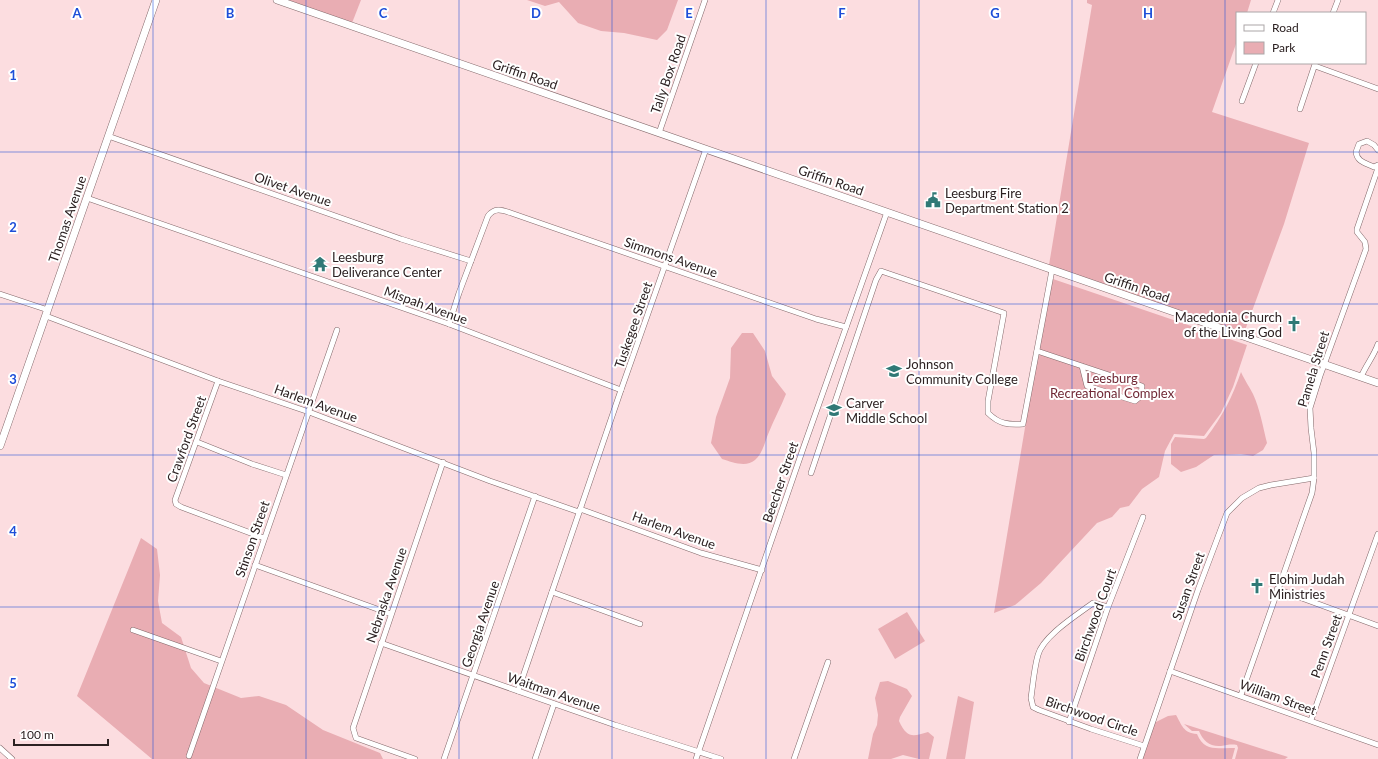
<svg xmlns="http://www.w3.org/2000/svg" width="1378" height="759" viewBox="0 0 1378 759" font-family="Lato,sans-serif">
<rect width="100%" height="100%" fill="#fcdde0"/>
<g fill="#e9adb3">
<path d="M288,0H361L352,23Z"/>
<path d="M527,0H678L667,30L657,40L624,33L601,31L578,23L559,2L545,6Z"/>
<path d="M1087,0H1251L1247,13H1237V41L1212,112L1309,143L1284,224L1244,333L1049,265L1092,5L1087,3Z"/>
<path d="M1050,278L1247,345L1233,387L1221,413L1204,436L1174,434L1165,451L1159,477L1142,489L1129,506L1120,508L1112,517L1097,523L1041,583L1015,605L994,613Z"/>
<path d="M742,333H753L765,351L772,376L786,394C781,407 774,419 769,432C765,441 763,453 755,460C746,468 732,462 722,459L711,443L716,417L730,378L731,348Z"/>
<path d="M1241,372C1245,381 1249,386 1253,394C1260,409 1263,427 1267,443L1263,450L1253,456L1241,454L1214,455L1196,467L1181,472L1171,464V444L1175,437L1204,439L1206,438C1223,415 1232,398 1241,372Z"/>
<path d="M141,538L157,549L160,575L158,601L162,623L181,637L191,668L204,683L241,698L259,696L286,705L323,730L380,753L383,759H152L77,696Z"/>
<path d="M907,612L925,641L895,659L878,629Z"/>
<path d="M888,681L907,689L912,696L900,717L899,721C907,738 912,737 928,732L934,737L929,759H919L903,755L891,759H868L873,734L877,725L878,715L875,698L880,682Z"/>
<path d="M958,696L974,702L965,759H946Z"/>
<path d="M1176,715C1182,725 1183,733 1197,734C1205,753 1218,747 1235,748L1232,759H1139L1152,724L1168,716Z"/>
<path d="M1184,724L1288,757L1285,759H1235L1238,748L1237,745C1231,744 1227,745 1221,746C1210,747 1203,741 1199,731H1192Z"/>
</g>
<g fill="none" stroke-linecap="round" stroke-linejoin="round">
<g stroke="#83686a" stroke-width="6">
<g id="street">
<path d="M1273,13L1278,0"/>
<path d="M1333,13L1338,0"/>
<path d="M1315,66L1378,89"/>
<path d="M1242,101L1256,63"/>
<path d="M1300,109L1315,64"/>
<path d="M659,133L705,0"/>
<path d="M108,136L401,239L471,261"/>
<path d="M1378,150L1374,145L1367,141L1359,144L1356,152C1357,162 1366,163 1374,167L1378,165"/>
<path d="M87,198L449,324L621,390"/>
<path d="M0,294L48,310"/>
<path d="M46,316L218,381L309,412L490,481L579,512"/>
<path d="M449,324L459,293L488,216C495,207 502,210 511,213L816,319L846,327"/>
<path d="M1037,351L1142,386L1141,396L1135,401L1087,386L1082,366"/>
<path d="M1361,377C1366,365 1374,356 1378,344"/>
<path d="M218,381L175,500L176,504L181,507L264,538"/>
<path d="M197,442L252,464L286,475"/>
<path d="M811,473L876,280L881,271L1004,313L988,401V413C999,424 1008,425 1023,424L1052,270"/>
<path d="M580,509L701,553L762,570"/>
<path d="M255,565L391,614"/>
<path d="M1277,589L1378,626"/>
<path d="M552,592L640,624"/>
<path d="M1108,607L1093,603C1077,615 1043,636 1038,655C1034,669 1033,684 1031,698L1033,707L1039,710L1091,729L1144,746"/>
<path d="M133,630L221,661"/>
<path d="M381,643L615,725L721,759"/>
<path d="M1170,671L1378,745"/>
<path d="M518,691L621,390L706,149"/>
<path d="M1241,695L1312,493L1314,478V453L1311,428L1310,408L1320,376L1366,249L1365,242L1357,232V229L1378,168"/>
<path d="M1311,720L1378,534"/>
<path d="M1069,722L1108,607L1143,517"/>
<path d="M0,748L12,759"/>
<path d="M189,756L337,330"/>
<path d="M415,759L356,738L353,728L443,462"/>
<path d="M444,759L535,496"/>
<path d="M535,759L554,704"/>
<path d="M696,759L804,446L887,212"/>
<path d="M794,759L828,662"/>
<path d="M1140,759L1198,590L1227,513L1242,498L1259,488L1271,485L1314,478"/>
</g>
</g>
<g stroke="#83686a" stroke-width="8">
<g id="secondary">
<path d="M277,0L1378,383"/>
<path d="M0,446L156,0"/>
</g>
</g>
<use href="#street" stroke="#fff" stroke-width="5"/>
<use href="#secondary" stroke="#fff" stroke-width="7"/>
</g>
<path fill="none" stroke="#1d4ed8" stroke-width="1" stroke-opacity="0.55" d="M153,0V759M306,0V759M459,0V759M612,0V759M766,0V759M919,0V759M1072,0V759M1225,0V759M0,152H1378M0,304H1378M0,455H1378M0,607H1378"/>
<defs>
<g id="civic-bare" transform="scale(1.2)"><path d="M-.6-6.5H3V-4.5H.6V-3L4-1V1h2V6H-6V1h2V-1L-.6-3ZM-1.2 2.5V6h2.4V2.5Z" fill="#307976" stroke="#fff" stroke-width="2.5" paint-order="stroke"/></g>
<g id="temple-bare" transform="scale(1.2)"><path d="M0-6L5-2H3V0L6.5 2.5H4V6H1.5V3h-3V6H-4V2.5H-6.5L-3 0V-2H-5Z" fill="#307976" stroke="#fff" stroke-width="2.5" paint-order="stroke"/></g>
<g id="church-bare" transform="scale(1.2)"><path d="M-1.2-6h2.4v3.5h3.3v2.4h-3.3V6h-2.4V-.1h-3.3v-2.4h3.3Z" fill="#307976" stroke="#fff" stroke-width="2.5" paint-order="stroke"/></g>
<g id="school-bare" transform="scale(1.2)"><path d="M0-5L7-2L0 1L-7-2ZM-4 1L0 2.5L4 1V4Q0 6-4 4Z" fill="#307976" stroke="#fff" stroke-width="2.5" paint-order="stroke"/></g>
</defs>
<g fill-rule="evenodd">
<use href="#civic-bare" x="933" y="200"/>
<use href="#temple-bare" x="320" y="264"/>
<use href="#church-bare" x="1294" y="324"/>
<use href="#school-bare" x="894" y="371"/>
<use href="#school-bare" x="834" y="410"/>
<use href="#church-bare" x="1257" y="586"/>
</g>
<g text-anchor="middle" stroke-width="4" stroke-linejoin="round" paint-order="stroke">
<g font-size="13" fill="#2c2122" stroke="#fff">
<text transform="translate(525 74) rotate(19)" y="5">Griffin Road</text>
<text transform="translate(668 74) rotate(-71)" y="5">Tally Box Road</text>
<text transform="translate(831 180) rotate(19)" y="5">Griffin Road</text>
<text transform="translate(293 189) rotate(19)" y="5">Olivet Avenue</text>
<text transform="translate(67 219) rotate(-71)" y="5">Thomas Avenue</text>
<text transform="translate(671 257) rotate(19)" y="5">Simmons Avenue</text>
<text transform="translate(1137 287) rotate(19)" y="5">Griffin Road</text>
<text transform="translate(426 305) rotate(20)" y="5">Mispah Avenue</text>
<text transform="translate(633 325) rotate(-71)" y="5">Tuskegee Street</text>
<text transform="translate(1313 369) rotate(-73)" y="5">Pamela Street</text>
<text transform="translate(316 403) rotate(20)" y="5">Harlem Avenue</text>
<text transform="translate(186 439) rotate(-70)" y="5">Crawford Street</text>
<text transform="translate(780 482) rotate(-71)" y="5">Beecher Street</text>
<text transform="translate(674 530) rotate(20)" y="5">Harlem Avenue</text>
<text transform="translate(252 539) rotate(-71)" y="5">Stinson Street</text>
<text transform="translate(1188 586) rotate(-70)" y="5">Susan Street</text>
<text transform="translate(386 595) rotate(-71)" y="5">Nebraska Avenue</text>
<text transform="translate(1095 615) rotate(-70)" y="5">Birchwood Court</text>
<text transform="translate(480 624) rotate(-71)" y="5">Georgia Avenue</text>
<text transform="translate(1326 646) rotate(-70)" y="5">Penn Street</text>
<text transform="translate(554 692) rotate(19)" y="5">Waitman Avenue</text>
<text transform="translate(1278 697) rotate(20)" y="5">William Street</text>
<text transform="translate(1092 716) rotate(19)" y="5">Birchwood Circle</text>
</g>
<g font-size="13" fill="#2c2122" stroke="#fff" text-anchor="start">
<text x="945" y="198">Leesburg Fire<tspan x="945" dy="15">Department Station 2</tspan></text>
<text x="332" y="262">Leesburg<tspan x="332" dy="15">Deliverance Center</tspan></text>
<text x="1282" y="322" text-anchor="end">Macedonia Church<tspan x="1282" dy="15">of the Living God</tspan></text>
<text x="906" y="369">Johnson<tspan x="906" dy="15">Community College</tspan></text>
<text x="846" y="408">Carver<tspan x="846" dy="15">Middle School</tspan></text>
<text x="1269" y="584">Elohim Judah<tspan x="1269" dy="15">Ministries</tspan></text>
</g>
<g font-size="13" fill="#702835" stroke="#fff">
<text x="1112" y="383">Leesburg<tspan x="1112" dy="15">Recreational Complex</tspan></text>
</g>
</g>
<g font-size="13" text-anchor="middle" font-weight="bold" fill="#1d4ed8" stroke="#fff" stroke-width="4" stroke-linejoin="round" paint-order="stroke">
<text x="77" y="18">A</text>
<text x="230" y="18">B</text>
<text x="383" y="18">C</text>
<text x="536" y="18">D</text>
<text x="689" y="18">E</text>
<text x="842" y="18">F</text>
<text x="995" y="18">G</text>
<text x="1148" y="18">H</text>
<text x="13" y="80">1</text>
<text x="13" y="232">2</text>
<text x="13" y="384">3</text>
<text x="13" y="536">4</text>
<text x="13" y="688">5</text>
</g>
<rect x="1236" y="12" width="130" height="52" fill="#ffffff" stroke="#aba6a7"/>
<rect x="1244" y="25" width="20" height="6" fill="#ffffff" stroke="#aba6a7"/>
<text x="1272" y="32" font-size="12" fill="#2c2122">Road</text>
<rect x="1244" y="42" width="20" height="12" fill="#e9adb3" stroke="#aba6a7"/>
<text x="1272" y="52" font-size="12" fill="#2c2122">Park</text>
<path d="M14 739v6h94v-6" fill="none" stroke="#2c2122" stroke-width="2"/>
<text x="20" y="739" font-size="12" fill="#2c2122" stroke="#ffffff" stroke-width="3" paint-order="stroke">100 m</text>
</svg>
